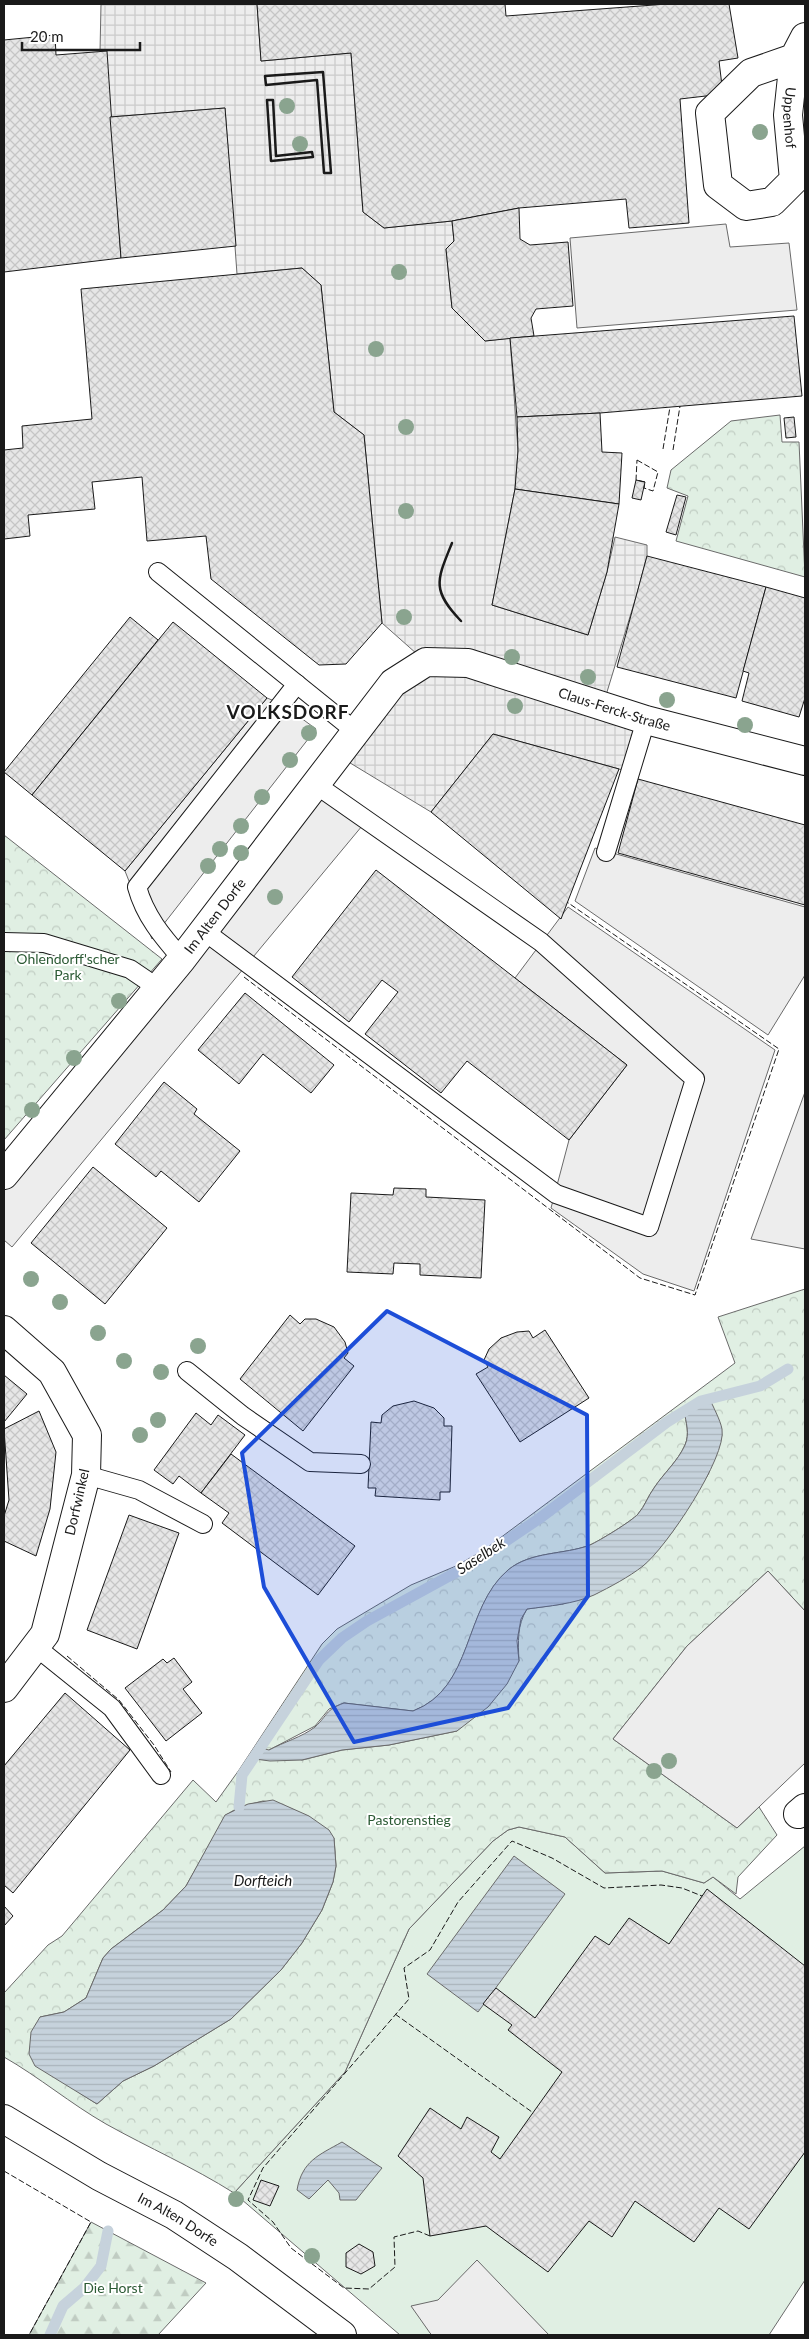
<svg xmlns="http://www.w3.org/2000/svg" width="809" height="2339" viewBox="0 0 809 2339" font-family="Lato,sans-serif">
<defs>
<pattern id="forest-firs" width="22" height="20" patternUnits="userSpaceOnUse" patternTransform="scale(1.25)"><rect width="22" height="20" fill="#e0efe3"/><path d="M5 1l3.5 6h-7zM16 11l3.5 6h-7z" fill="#c0ccc2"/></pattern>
<pattern id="park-crowns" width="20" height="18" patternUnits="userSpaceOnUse" patternTransform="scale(1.25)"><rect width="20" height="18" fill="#e0efe3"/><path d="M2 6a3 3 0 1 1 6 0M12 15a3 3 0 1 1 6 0" fill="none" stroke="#c0ccc2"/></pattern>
<pattern id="plaza-grid" width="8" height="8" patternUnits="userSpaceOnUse" patternTransform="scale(1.25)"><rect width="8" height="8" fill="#ededed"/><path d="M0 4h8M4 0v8" fill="none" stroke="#cbcbcb"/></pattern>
<pattern id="water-rules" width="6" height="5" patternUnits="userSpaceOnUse" patternTransform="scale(1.25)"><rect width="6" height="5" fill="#c6d2dc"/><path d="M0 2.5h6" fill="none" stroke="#aab4bc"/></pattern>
<pattern id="building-cross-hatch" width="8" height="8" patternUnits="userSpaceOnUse" patternTransform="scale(1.25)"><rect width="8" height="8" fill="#e6e6e6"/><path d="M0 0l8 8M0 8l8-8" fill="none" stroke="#c5c5c5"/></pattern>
</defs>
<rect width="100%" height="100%" fill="#fff"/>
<path fill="#e0efe3" stroke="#6a6a6a" d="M519,1827L565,1837L605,1873L662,1871L704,1883L713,1877L740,1899L805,1846V2280L769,2335H400L234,2193L345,2072L409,1929L493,1841L508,1830Z"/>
<path fill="url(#forest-firs)" stroke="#6a6a6a" d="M91,2222L206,2283L158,2335H29Z"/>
<g fill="url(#park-crowns)" stroke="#6a6a6a" fill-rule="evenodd">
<path d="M780,415L782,442H799L805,577L676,541L688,496L667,488L671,470L731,421Z"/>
<path d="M4,835L162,959L4,1140Z"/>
<path d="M805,1289V1611L768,1571L687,1646L613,1739L737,1828L759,1807L777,1835L738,1877L736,1894L713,1877L704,1883L662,1871L605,1873L565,1837L519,1827L508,1830L493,1841L409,1929L345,2072L234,2193C193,2167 149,2148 106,2124C71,2104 39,2077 4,2057V1993L48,1945L62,1936L193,1780L216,1802L239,1770L322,1644L337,1629L411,1585L456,1566L484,1550L735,1363L718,1317ZM684,1411L709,1473L673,1531L644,1565L563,1604L527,1609C517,1625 518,1642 519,1661L457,1731L389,1745L342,1750L302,1760L269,1750L315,1726L329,1709L344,1703L413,1711C474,1688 463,1609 508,1570C531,1551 564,1555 590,1545C599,1541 632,1521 638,1514C645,1506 648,1496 654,1488C663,1474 678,1461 685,1445C690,1434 686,1422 684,1411ZM263,1801C292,1804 313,1820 334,1838L336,1866L333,1882L322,1910L302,1943L281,1970L231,2019L154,2066L123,2081L97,2104L78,2092L40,2017L64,2012L86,1998L103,1958L111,1949L163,1910L186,1886L226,1815L239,1807Z"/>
</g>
<g fill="#ededed" stroke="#6a6a6a">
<path d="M726,224L730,247L789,243L797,310L577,328L570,238Z"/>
<path d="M267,698L282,704L316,729L152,939L125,871Z"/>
<path d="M315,784L367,820L12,1247L4,1240V1175Z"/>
<path d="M595,848L805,907V975L768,1035L575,901Z"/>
<path d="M568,907L775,1050L694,1291L643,1274L551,1208L569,1140L627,1065L515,978Z"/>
<path d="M805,1092V1249L751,1239Z"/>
<path d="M768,1571L805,1611V1763L737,1828L613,1739L687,1646Z"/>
<path d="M477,2260L549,2335H432L430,2333L411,2306L438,2300Z"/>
</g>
<path fill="url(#plaza-grid)" stroke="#6a6a6a" d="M101,4H257L261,61L351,53L363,212L384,228L452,221L454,241L446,249L452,308L485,341L510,338L518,451L515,489L492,605L588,635L607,572L615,537L647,545V556L636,597L603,705L646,720L630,772L493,734L431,812L337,755L426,662L382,623L364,435L334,412L321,285L302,268L237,274L225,108L110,117L100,52Z"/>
<g fill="url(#water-rules)" stroke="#6a6a6a">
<path d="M709,1397C713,1407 720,1419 722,1429C727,1457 666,1548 643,1566C629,1577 610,1587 594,1595C574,1604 549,1606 527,1609L521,1619L517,1641L519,1661L507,1684L488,1707L457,1731L389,1745L342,1750L302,1760L270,1761L255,1759L261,1748L269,1750C284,1742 302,1737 315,1727C328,1715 325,1710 344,1703L413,1711C474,1688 463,1608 508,1570C531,1551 564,1555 590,1545C599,1541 632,1521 638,1514C645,1506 648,1496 654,1488C663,1474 678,1461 685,1445C690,1434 686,1422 684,1411Z"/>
<path d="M273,1800L309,1816L329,1830L334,1838L336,1866L333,1882L322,1910L302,1943L281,1970L231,2019L154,2066L123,2081L97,2104L35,2066L29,2054L31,2032L40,2017L64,2012L86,1998L103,1958L111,1949L163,1910L186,1886L225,1815L248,1804Z"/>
<path d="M514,1856L565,1894L478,2012L427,1974Z"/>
<path d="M342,2142L382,2168L356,2200H340L339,2193L328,2180L309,2199L297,2190C302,2161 319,2155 342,2142Z"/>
</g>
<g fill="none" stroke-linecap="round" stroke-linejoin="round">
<g stroke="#c6d2dc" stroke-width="11">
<path d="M239,1807L242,1775L319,1660L342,1638L367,1621L475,1562L540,1518L667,1422L701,1401L760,1386L788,1369"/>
<path d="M50,2335L63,2306L84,2288L101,2266L108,2231"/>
</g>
</g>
<g fill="url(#building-cross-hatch)" stroke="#1a1a1a">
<path d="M257,4H505L506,16L667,4H729L738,58L719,61L723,94L680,99L689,223L629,228L626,199L519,208L452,221L384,228L363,212L351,53L261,61Z"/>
<path d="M55,35L56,55L107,51L121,258L4,272V40Z"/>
<path d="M225,108L236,246L121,258L110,117Z"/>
<path d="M519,208L520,239L530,245L568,242L573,306L536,309L531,318L534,336L485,341L452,308L446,249L454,241L452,221Z"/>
<path d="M302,268L321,285L334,412L364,435L382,623L346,664L319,665L211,579L206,536L147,541L142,477L92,482L95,509L28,515L30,536L4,539V450L23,448L22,426L92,419L81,289Z"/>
<path d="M794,316L802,396L600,413L517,417L510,338Z"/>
<path d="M600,413L602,452L622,453L619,504L515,489L518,451L517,417Z"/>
<path d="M794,417L796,437L786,438L784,418Z"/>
<path d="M636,480L645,482L641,500L632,498Z"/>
<path d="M515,489L619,504L607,572L588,635L492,605Z"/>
<path d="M677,495L686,497L676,535L666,532Z"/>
<path d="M647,556L766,587L736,698L617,667Z"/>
<path d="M766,587L805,598V698L799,717L742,701L749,673L743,671Z"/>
<path d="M130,617L158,640L32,795L4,772Z"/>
<path d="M173,622L267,698L125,871L32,795Z"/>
<path d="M493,734L619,769L561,919L431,812Z"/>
<path d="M638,779L805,825V905L618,853Z"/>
<path d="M376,870L627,1065L569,1140L467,1061L441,1093L365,1034L398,992L382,980L349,1022L292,977Z"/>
<path d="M245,993L334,1065L311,1093L263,1054L239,1084L198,1050Z"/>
<path d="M164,1082L197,1109L194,1114L240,1151L199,1202L161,1171L156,1177L115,1144Z"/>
<path d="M93,1167L167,1228L105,1304L31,1243Z"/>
<path d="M394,1188L426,1189V1197L485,1200L481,1278L420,1275V1264L394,1263L393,1274L347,1272L351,1193L393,1195Z"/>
<path d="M290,1315L300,1324L305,1319H316L334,1327L345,1342L348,1353L344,1358L354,1366L303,1431L240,1379Z"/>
<path d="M545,1330L589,1398L520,1442L476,1374L488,1367L484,1360L489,1349L501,1338L517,1332L529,1331L533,1338Z"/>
<path d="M4,1375L27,1394L4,1422Z"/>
<path d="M414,1401L434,1408L444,1418V1426H452L450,1492H440V1500L375,1496L376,1488H368L371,1422L381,1423L382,1415L393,1406Z"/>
<path d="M39,1411L56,1452L50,1509L36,1556L4,1541V1516L9,1500L4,1429Z"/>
<path d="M196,1413L211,1425L218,1415L245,1435L201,1493L179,1476L173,1484L154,1470Z"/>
<path d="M231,1454L355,1546L318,1595L222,1523L229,1513L201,1493Z"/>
<path d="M129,1515L179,1533L137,1649L87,1630Z"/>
<path d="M174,1658L192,1682L183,1689L202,1713L166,1741L125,1688L163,1659L167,1663Z"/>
<path d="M65,1693L130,1750L13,1893L4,1885V1766Z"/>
<path d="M707,1889L805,1966V2152L749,2229L719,2208L694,2242L635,2201L612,2237L589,2221L548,2272L486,2226L430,2236L423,2178L398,2156L430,2108L461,2129L467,2117L499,2137L491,2152L500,2159L562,2072L508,2030L512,2025L483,2004L490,1995L496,1988L535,2018L595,1936L609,1945L629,1918L669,1944Z"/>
<path d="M4,1906L13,1916L4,1926Z"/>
<path d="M261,2180L279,2186L270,2206L253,2200Z"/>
<path d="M359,2244L373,2252L375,2266L361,2274L346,2267V2253Z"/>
</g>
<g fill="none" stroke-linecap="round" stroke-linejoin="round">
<g stroke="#1a1a1a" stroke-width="20">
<g id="service">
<path d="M158,572L355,731"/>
<path d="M606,852L646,720"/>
<path d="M204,931L556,1194L649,1227L695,1079L541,942L315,784"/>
<path d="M4,942L44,943L130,969L158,988"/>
<path d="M182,959C162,936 145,916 137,887L297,684"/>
<path d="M187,1371L243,1416L310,1462L361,1464"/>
<path d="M86,1475L139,1490L203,1524"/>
<path d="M36,1647L112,1708L161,1775"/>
</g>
</g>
<g stroke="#1a1a1a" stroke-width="30">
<g id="minor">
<path id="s1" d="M794,58L788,115L794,180L772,202L746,206L718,185L710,113L751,73L794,58L805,37"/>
<path id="s2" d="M4,1175L182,959L393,683L426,662L468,663L646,720L805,761"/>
<path d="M4,1330L52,1372L87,1435L86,1475L45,1634L4,1688"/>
<path d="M798,1814L805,1808"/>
</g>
</g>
<g stroke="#1a1a1a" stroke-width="30">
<g id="tertiary">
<path id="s3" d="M4,2119L99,2176L174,2215L238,2257L342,2335"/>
</g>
</g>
<use href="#service" stroke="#fff" stroke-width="18"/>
<use href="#minor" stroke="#fff" stroke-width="28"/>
<use href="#tertiary" stroke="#fff" stroke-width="28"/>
<g stroke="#1a1a1a" stroke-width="1" stroke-dasharray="6 2.5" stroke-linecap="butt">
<path d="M663,449L670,407"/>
<path d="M673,450L680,406"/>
<path d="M637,460L658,472L653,491L644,488L645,482L636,480Z"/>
<path d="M244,977L640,1278L695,1295L779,1049L567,902"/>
<path d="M67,1656L119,1700L154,1745L171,1772"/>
<path d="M395,2014L532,2112"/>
<path d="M4,2171L91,2222L29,2335"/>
<path d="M430,2236L418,2231L394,2237L395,2267L369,2289L344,2288L291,2248L273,2222L248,2200L263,2168L409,1999L404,1968L430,1950L458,1902L512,1841L552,1858L604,1888L661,1885L682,1888L702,1896"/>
</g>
<g stroke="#1a1a1a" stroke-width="2.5">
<path d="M323,72L331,173H324L317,80L266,85L265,76Z"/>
<path d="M267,100H273L276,156L312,152L313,157L271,161Z"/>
<path d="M452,543C437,580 431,590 461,621"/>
</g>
</g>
<g fill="#8aa48f">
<circle cx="287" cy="106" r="8"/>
<circle cx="760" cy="132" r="8"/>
<circle cx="300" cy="144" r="8"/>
<circle cx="399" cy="272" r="8"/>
<circle cx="376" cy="349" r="8"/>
<circle cx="406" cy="427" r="8"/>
<circle cx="406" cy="511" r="8"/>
<circle cx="404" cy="617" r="8"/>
<circle cx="512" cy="657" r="8"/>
<circle cx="588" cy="677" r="8"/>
<circle cx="667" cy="700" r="8"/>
<circle cx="515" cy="706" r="8"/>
<circle cx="745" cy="725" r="8"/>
<circle cx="309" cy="733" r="8"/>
<circle cx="290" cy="760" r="8"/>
<circle cx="262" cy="797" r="8"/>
<circle cx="241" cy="826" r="8"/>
<circle cx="220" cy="849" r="8"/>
<circle cx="241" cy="853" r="8"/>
<circle cx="208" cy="866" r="8"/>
<circle cx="275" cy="897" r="8"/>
<circle cx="119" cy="1001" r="8"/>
<circle cx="74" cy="1058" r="8"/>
<circle cx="32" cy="1110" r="8"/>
<circle cx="31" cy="1279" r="8"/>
<circle cx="60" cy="1302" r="8"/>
<circle cx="98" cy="1333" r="8"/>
<circle cx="198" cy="1346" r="8"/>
<circle cx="124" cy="1361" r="8"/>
<circle cx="161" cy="1372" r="8"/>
<circle cx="158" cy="1420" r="8"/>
<circle cx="140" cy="1435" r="8"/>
<circle cx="669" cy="1761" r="8"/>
<circle cx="654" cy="1771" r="8"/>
<circle cx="236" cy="2199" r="8"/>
<circle cx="312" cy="2256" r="8"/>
</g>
<path fill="#1d4ed8" fill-opacity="0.2" stroke="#1d4ed8" stroke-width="4" stroke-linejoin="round" d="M387,1311L587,1415L588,1596L508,1708L354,1742L264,1587L242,1453Z"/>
<g text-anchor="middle" stroke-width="4" stroke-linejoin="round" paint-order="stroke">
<g font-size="14" fill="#1a1a1a" stroke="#fff">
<text dy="5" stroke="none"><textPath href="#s1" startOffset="60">Uppenhof</textPath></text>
<text dy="5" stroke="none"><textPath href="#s2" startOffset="862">Claus-Ferck-Straße</textPath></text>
<text dy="5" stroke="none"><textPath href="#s2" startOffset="334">Im Alten Dorfe</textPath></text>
<text transform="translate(77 1502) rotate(-77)" y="5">Dorfwinkel</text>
<text dy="5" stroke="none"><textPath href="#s3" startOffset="201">Im Alten Dorfe</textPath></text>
</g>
<g font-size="14" fill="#2b5a34" stroke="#fff">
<text x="68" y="964">Ohlendorff'scher<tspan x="68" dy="16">Park</tspan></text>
<text x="409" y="1825">Pastorenstieg</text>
<text x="113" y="2293">Die Horst</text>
</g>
<g font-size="15" font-style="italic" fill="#1a1a1a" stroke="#fff">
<text transform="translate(481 1556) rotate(-33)" y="5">Saselbek</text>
<text x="263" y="1886">Dorfteich</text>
</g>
<g font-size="19" font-weight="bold" letter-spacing="1" fill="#1a1a1a" stroke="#fff">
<text x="288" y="719">VOLKSDORF</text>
</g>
</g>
<rect width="809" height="2339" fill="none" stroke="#1a1a1a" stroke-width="10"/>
<path d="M22 42v8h118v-8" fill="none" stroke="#1a1a1a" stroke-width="2.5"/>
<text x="30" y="42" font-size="15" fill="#1a1a1a" stroke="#ffffff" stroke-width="4" paint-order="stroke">20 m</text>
</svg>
